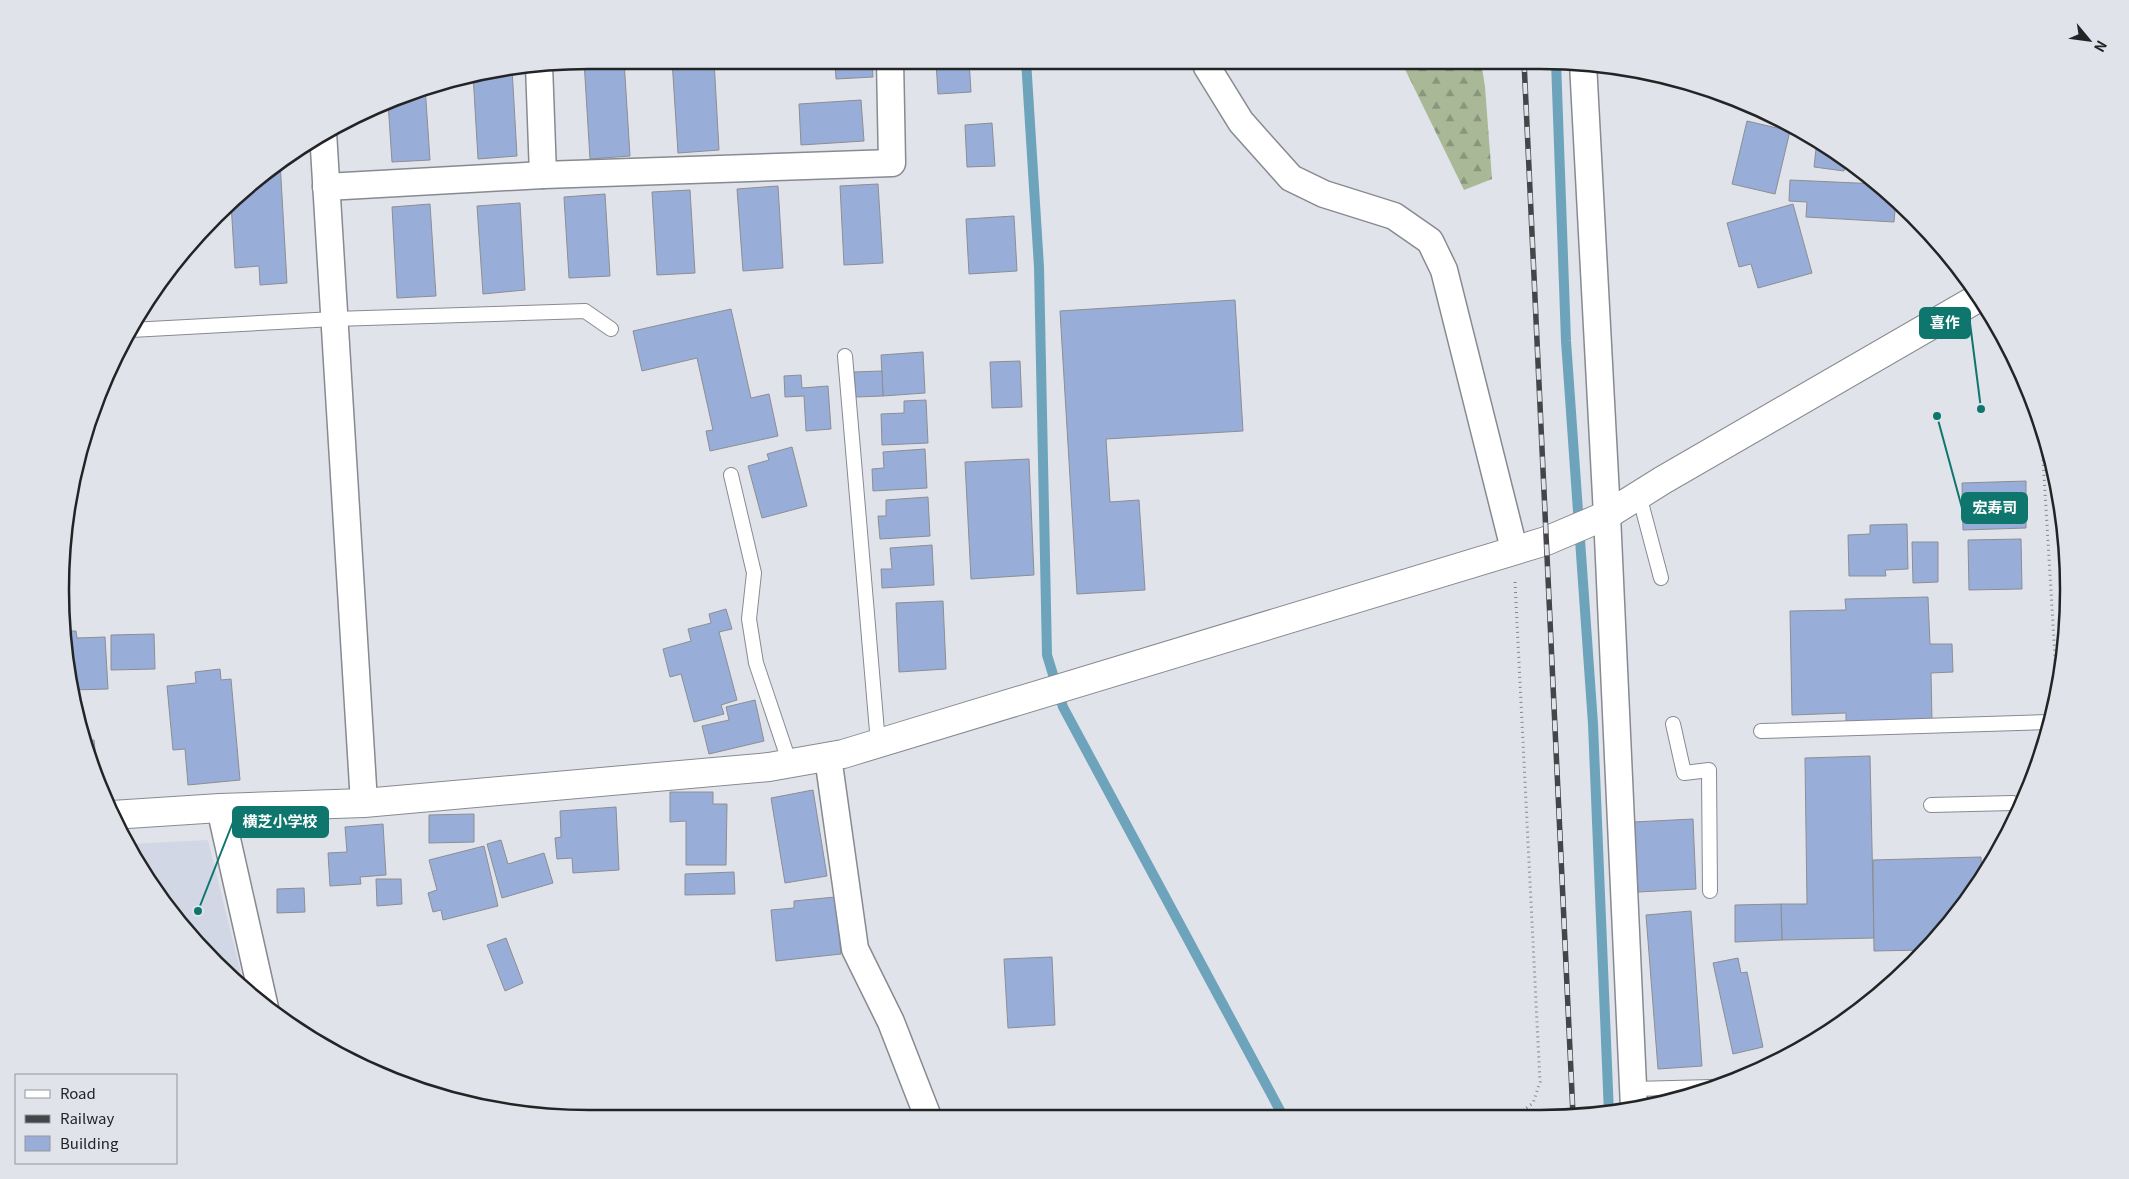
<svg xmlns="http://www.w3.org/2000/svg" width="2129" height="1179" viewBox="0 0 2129 1179" font-family="Georgia,'Noto Sans JP',serif">
<defs>
<pattern id="forest-firs" width="22" height="20" patternUnits="userSpaceOnUse" patternTransform="scale(1.25)"><rect width="22" height="20" fill="#a9b998"/><path d="M5 1l3.5 6h-7zM16 11l3.5 6h-7z" fill="#89967c"/></pattern>
</defs>
<rect width="100%" height="100%" fill="#e0e3e9"/>
<path fill="#d1d7e4" d="M208,840L245,989L192,939L149,883L128,844Z"/>
<path fill="url(#forest-firs)" d="M1401,61H1481L1485,87L1492,179L1464,190Z"/>
<g fill="none" stroke-linecap="round" stroke-linejoin="round">
<g stroke="#6da4bb" stroke-width="10">
<path d="M1026,60L1039,267L1047,655L1063,707L1283,1116"/>
<path d="M1556,61L1566,341L1593,724L1609,1114"/>
</g>
</g>
<g fill="#98add8" stroke="#8c8e94">
<path d="M624,60L630,156L590,159L584,61Z"/>
<path d="M672,60H714L719,150L678,153Z"/>
<path d="M835,60H872L873,77L836,79Z"/>
<path d="M969,60L971,92L938,94L936,62Z"/>
<path d="M512,68L517,156L478,159L473,74Z"/>
<path d="M425,86L430,160L392,162L388,102Z"/>
<path d="M861,100L864,141L801,145L799,104Z"/>
<path d="M1747,121L1790,131L1775,194L1732,184Z"/>
<path d="M992,123L995,166L967,167L965,125Z"/>
<path d="M1817,140L1846,161L1844,171L1814,167Z"/>
<path d="M280,161L287,283L260,285L259,266L235,268L231,203L267,170Z"/>
<path d="M1790,180L1878,184L1896,199L1894,222L1806,217L1807,202L1789,201Z"/>
<path d="M878,184L883,263L844,265L840,186Z"/>
<path d="M778,186L783,268L743,271L737,189Z"/>
<path d="M690,190L695,273L657,275L652,192Z"/>
<path d="M605,194L610,276L569,278L564,197Z"/>
<path d="M520,203L525,290L483,294L477,206Z"/>
<path d="M430,204L436,296L397,298L392,207Z"/>
<path d="M1793,204L1812,273L1758,288L1751,264L1739,267L1727,223Z"/>
<path d="M1014,216L1017,271L969,274L966,219Z"/>
<path d="M1235,300L1243,431L1106,439L1110,502L1139,500L1145,590L1077,594L1060,311Z"/>
<path d="M731,309L751,398L769,394L778,436L710,451L706,431L713,430L697,358L642,371L633,331Z"/>
<path d="M923,352L925,393L883,396L881,355Z"/>
<path d="M1020,361L1022,407L992,408L990,362Z"/>
<path d="M882,371L883,396L856,397L854,372Z"/>
<path d="M801,375L802,388L828,386L831,429L806,431L804,396L785,397L784,376Z"/>
<path d="M926,400L928,443L882,445L881,414L904,413V401Z"/>
<path d="M792,447L807,506L762,518L748,466L769,460L767,454Z"/>
<path d="M925,449L927,488L873,491L872,469L884,468L883,452Z"/>
<path d="M1029,459L1034,575L971,579L965,462Z"/>
<path d="M2026,481V528L1963,530L1962,483Z"/>
<path d="M928,497L930,536L880,539L878,516H886V500Z"/>
<path d="M1907,524L1908,569L1885,570L1886,576H1849L1848,535L1870,534V525Z"/>
<path d="M2021,539L2022,589L1969,590L1968,540Z"/>
<path d="M1912,542H1938V582L1913,583Z"/>
<path d="M932,545L934,585L882,588L881,569H892L890,548Z"/>
<path d="M1928,597L1930,644H1952L1953,672L1931,673L1932,721L1846,723V713L1792,715L1790,611L1846,610L1845,599Z"/>
<path d="M943,601L946,669L899,672L896,603Z"/>
<path d="M726,609L732,629L719,632L737,700L721,705L724,714L694,722L681,674L670,677L663,649L691,641L688,629L711,623L709,614Z"/>
<path d="M62,631H76L77,638L105,637L108,689L72,690Z"/>
<path d="M154,634L155,669L111,670V635Z"/>
<path d="M220,669L221,680L231,679L240,780L188,785L185,749L173,750L167,686L196,683L195,672Z"/>
<path d="M755,700L764,741L709,754L702,726L729,720L726,707Z"/>
<path d="M94,740L99,787L83,741Z"/>
<path d="M1870,756L1874,938L1782,940L1781,904H1807L1805,758Z"/>
<path d="M813,790L827,876L785,883L771,798Z"/>
<path d="M670,792H713V804H727L726,865H686V821L670,822Z"/>
<path d="M616,807L619,870L573,873L572,858L557,859L555,838L561,837L560,811Z"/>
<path d="M474,814V842L429,843V815Z"/>
<path d="M1693,819L1696,889L1638,892L1634,822Z"/>
<path d="M383,824L386,875L360,877L361,884L330,886L328,853L347,852L345,827Z"/>
<path d="M501,840L508,864L544,853L553,883L502,898L487,844Z"/>
<path d="M484,846L498,906L443,920L441,910L433,912L428,893L437,890L429,860Z"/>
<path d="M1981,857L1982,877L1937,939L1924,950L1874,951L1873,860Z"/>
<path d="M734,872L735,894L685,895V874Z"/>
<path d="M376,879H401L402,904L377,906Z"/>
<path d="M304,888L305,912L277,913V889Z"/>
<path d="M835,897L841,954L776,961L771,910L794,908V901Z"/>
<path d="M1781,904L1782,940L1735,942V905Z"/>
<path d="M1691,911L1702,1066L1658,1069L1646,915Z"/>
<path d="M506,938L523,983L505,991L487,945Z"/>
<path d="M1052,957L1055,1025L1008,1028L1004,959Z"/>
<path d="M1738,958L1741,973L1747,972L1763,1047L1733,1054L1713,963Z"/>
</g>
<g fill="none" stroke-linecap="round" stroke-linejoin="round">
<g stroke="#878a90" stroke-width="16">
<g id="service">
<path d="M131,330L334,319L585,311L611,329"/>
<path d="M845,356L878,743"/>
<path d="M731,475L754,573L749,619L756,663L790,764"/>
<path d="M1639,495L1661,578"/>
<path d="M1673,724L1684,773L1709,770L1710,891"/>
<path d="M1761,731L2050,722"/>
<path d="M1931,805L2013,803"/>
<path d="M1633,1089L1713,1087"/>
</g>
</g>
<g stroke="#878a90" stroke-width="29">
<g id="minor">
<path d="M1206,61L1207,67L1241,122L1291,178L1324,194L1394,216L1430,241L1444,270L1514,549"/>
<path d="M1583,63L1607,515L1634,1108"/>
<path d="M539,65L543,175"/>
<path d="M323,132L364,803"/>
<path d="M326,187L543,175L892,163L890,60"/>
<path d="M828,757L855,949L891,1022L928,1117"/>
<path d="M220,808L265,1008"/>
</g>
</g>
<g stroke="#878a90" stroke-width="30">
<path id="tertiary" d="M112,815L220,808L364,803L769,767L843,754L1546,541L1607,515L1663,480L1978,298"/>
</g>
<g stroke="#84868a" stroke-width="3" stroke-dasharray="1 4" stroke-linecap="butt">
<path d="M2041,425L2057,691"/>
<path d="M1515,582L1540,1082L1533,1103L1517,1115"/>
</g>
<use href="#service" stroke="#fff" stroke-width="14"/>
<use href="#minor" stroke="#fff" stroke-width="26"/>
<use href="#tertiary" stroke="#fff" stroke-width="28"/>
<g stroke="#444548" stroke-width="5.5">
<path id="rail" d="M1524,61L1573,1115"/>
</g>
<use href="#rail" stroke="#e0e3e9" stroke-width="4" stroke-dasharray="11" stroke-linecap="butt"/>
</g>
<path d="M0 0H2129V1179H0ZM589 69H1540A520 520 0 0 1 2060 589V590A520 520 0 0 1 1540 1110H589A520 520 0 0 1 69 590V589A520 520 0 0 1 589 69Z" fill="#e0e3e9" fill-rule="evenodd"/>
<path fill="none" stroke="#232426" stroke-width="2.5" d="M589 69H1540A520 520 0 0 1 2060 589V590A520 520 0 0 1 1540 1110H589A520 520 0 0 1 69 590V589A520 520 0 0 1 589 69Z"/>
<path fill="none" stroke="#0f766e" stroke-width="2" d="M1981 409L1970 323M1937 416L1962 508M198 911L233 822"/>
<g fill="#0f766e" stroke="#e0e3e9" stroke-width="2">
<circle cx="1981" cy="409" r="5"/>
<circle cx="1937" cy="416" r="5"/>
<circle cx="198" cy="911" r="5"/>
</g>
<g fill="#0f766e" stroke="#0f766e" stroke-width="2">
<rect x="1920" y="308" width="50" height="30" rx="5"/>
<rect x="1962" y="493" width="65" height="30" rx="5"/>
<rect x="233" y="807" width="95" height="30" rx="5"/>
</g>
<g font-size="15" text-anchor="middle" font-weight="bold" fill="#fff">
<text x="1945" y="328">喜作</text>
<text x="1995" y="513">宏寿司</text>
<text x="280" y="827">横芝小学校</text>
</g>
<rect x="15" y="1074" width="162" height="90" fill="#e0e3e9" stroke="#94979b"/>
<rect x="25" y="1090" width="25" height="8" fill="#ffffff" stroke="#94979b"/>
<text x="60" y="1099" font-size="15" fill="#232426">Road</text>
<rect x="25" y="1115" width="25" height="8" fill="#444548" stroke="#94979b"/>
<text x="60" y="1124" font-size="15" fill="#232426">Railway</text>
<rect x="25" y="1136" width="25" height="15" fill="#98add8" stroke="#94979b"/>
<text x="60" y="1149" font-size="15" fill="#232426">Building</text>
<g transform="translate(2089 40) rotate(119)" stroke="#e0e3e9" stroke-width="4" paint-order="stroke">
<path d="M0-4L9 19L0 12L-9 19Z" fill="#232426"/>
<text y="-8" font-size="14" font-weight="bold" text-anchor="middle" fill="#232426">N</text>
</g>
</svg>
